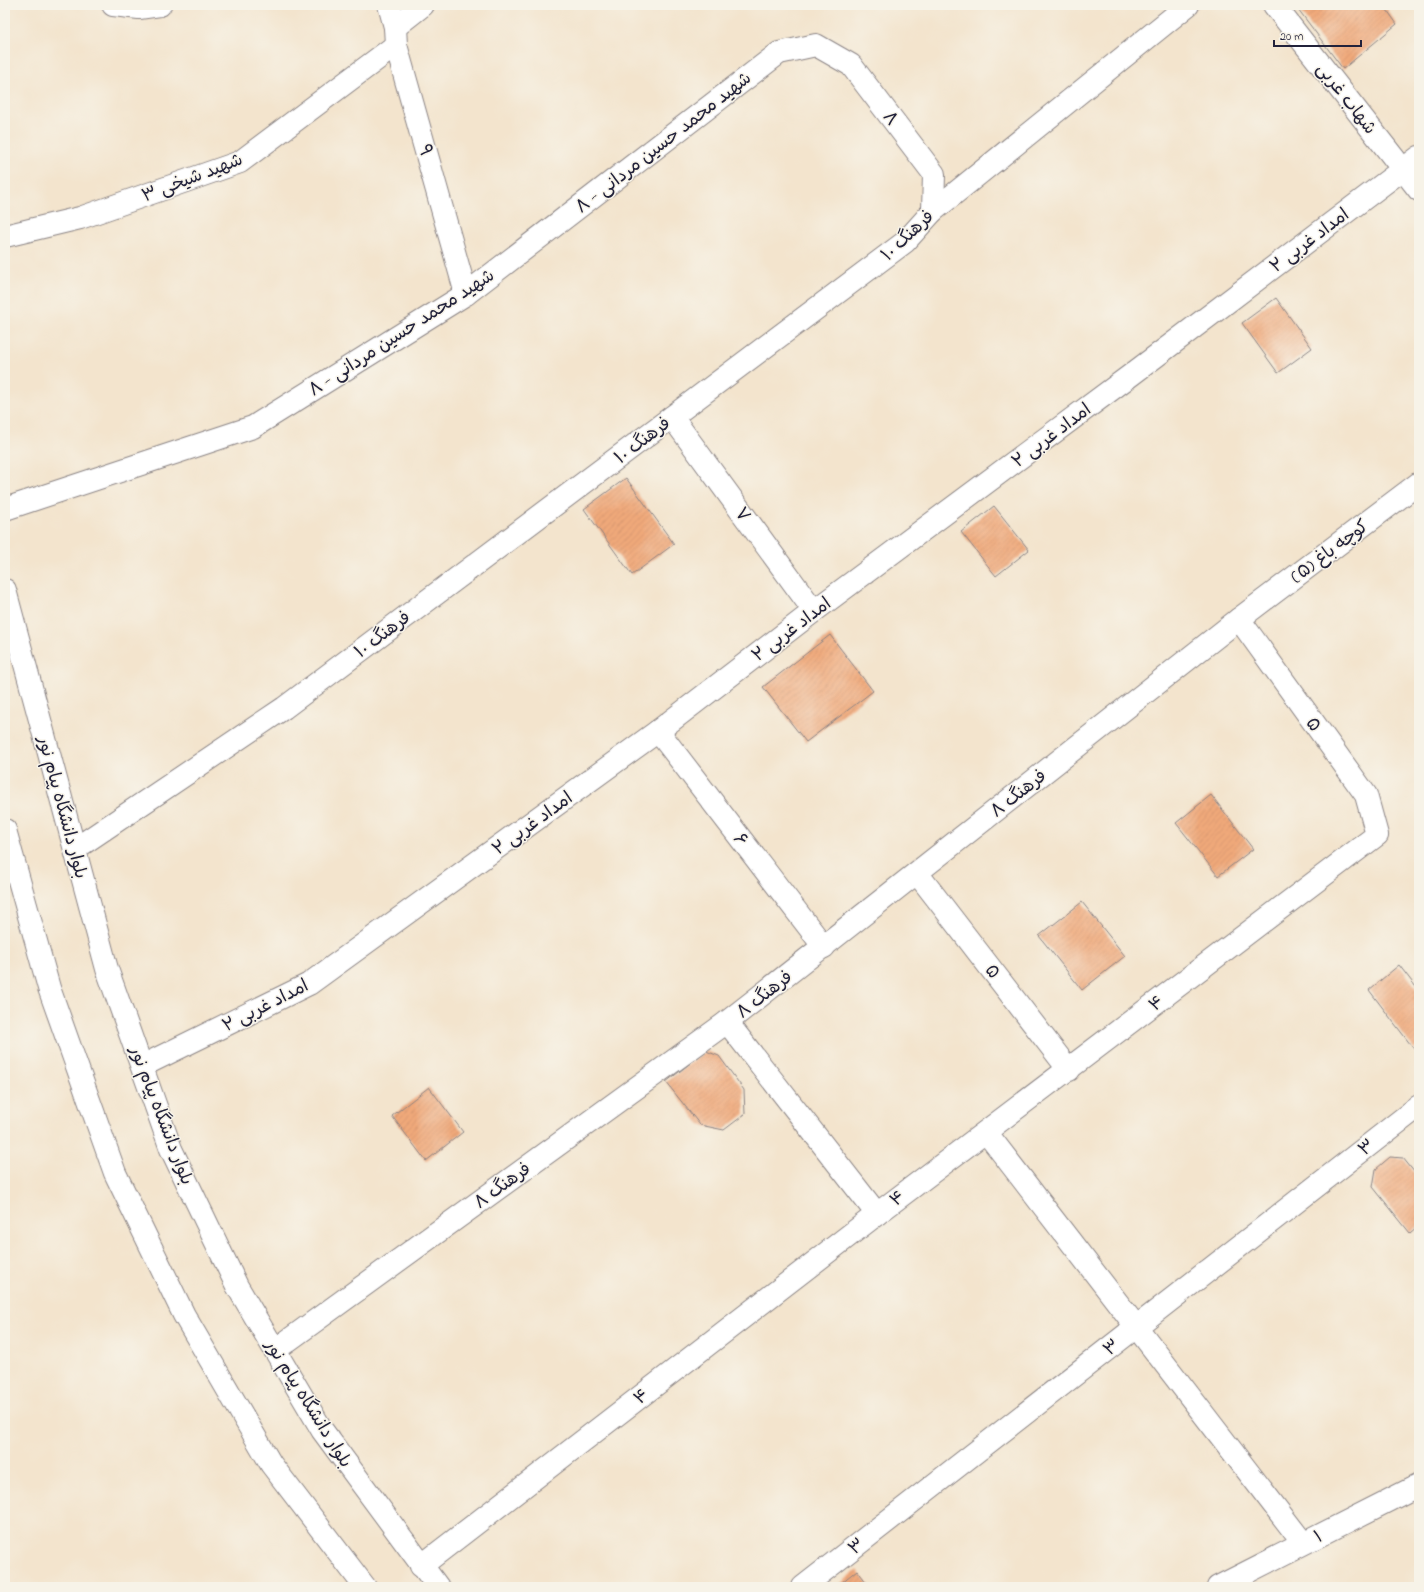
<svg xmlns="http://www.w3.org/2000/svg" width="1424" height="1592" viewBox="0 0 1424 1592" font-family="'Indie Flower','Playpen Sans Arabic',sans-serif">
<defs>
<pattern id="building-hatch" width="6" height="6" patternUnits="userSpaceOnUse"><rect width="6" height="6" fill="#f0a97a"/><path d="M-1 1l2-2M0 6l6-6M5 7l2-2" fill="none" stroke="#ce916a"/></pattern>
</defs>
<rect width="100%" height="100%" fill="#f7f3e8"/>
<filter id="ink" filterUnits="userSpaceOnUse"><feTurbulence type="fractalNoise" baseFrequency=".025" numOctaves="2"/><feDisplacementMap in="SourceGraphic" scale="8" xChannelSelector="R" yChannelSelector="G"/><feConvolveMatrix kernelMatrix="1 2 1 2 8 2 1 2 1" color-interpolation-filters="sRGB"/></filter>
<filter id="wash" filterUnits="userSpaceOnUse"><feTurbulence type="fractalNoise" baseFrequency=".012" numOctaves="4" result="noise"/><feDisplacementMap in="SourceGraphic" scale="16" xChannelSelector="R" yChannelSelector="G"/><feGaussianBlur stdDeviation="0.9" result="paint"/><feColorMatrix in="noise" values="0 0 0 0 0 0 0 0 0 0 0 0 0 0 0 0 0 1.4 0 .05"/><feComposite in="paint" operator="in"/></filter>
<g filter="url(#wash)">
<rect width="100%" height="100%" fill="#f3e4cd"/>
<g id="blocks">
<g fill="url(#building-hatch)">
<path d="M1295,5H1393L1387,10L1397,24L1343,69Z"/>
<path d="M1276,298L1312,348L1278,373L1242,323Z"/>
<path d="M626,478L674,544L632,575L584,509Z"/>
<path d="M994,506L1029,550L996,576L961,532Z"/>
<path d="M830,635L873,691L806,742L763,687Z"/>
<path d="M1211,795L1253,849L1218,876L1176,823Z"/>
<path d="M1082,902L1125,956L1082,990L1039,936Z"/>
<path d="M1399,965L1419,991V1045L1414,1049L1369,990Z"/>
<path d="M706,1051L719,1056L744,1090L745,1114L724,1130L700,1125L666,1082Z"/>
<path d="M429,1087L463,1132L426,1161L392,1116Z"/>
<path d="M1390,1157L1403,1158L1419,1178V1225L1410,1233L1373,1187L1376,1169Z"/>
<path d="M857,1570L870,1587H836Z"/>
</g>
</g>
</g>
<g filter="url(#ink)">
<use href="#blocks" fill-opacity="0" stroke="#8a8384" stroke-width="1"/>
<g fill="none" stroke-linecap="round" stroke-linejoin="round">
<g stroke="#8a8384" stroke-width="24">
<g id="minor">
<path d="M113,5L139,8L160,5"/>
<path d="M389,5L395,27L396,45L466,294"/>
<path d="M1274,5L1419,190"/>
<path d="M395,27L423,5"/>
<path d="M5,236L80,218L240,162L396,45"/>
<path d="M672,417L814,611"/>
<path d="M5,509L253,427L466,294L779,53L816,45L851,65L934,174L933,211"/>
<path d="M658,731L824,947"/>
<path d="M75,849L284,708L905,242L933,211L1188,5"/>
<path d="M917,873L1069,1070"/>
<path d="M727,1022L877,1214"/>
<path d="M142,1066L309,984L658,731L814,611L1131,375L1419,157"/>
<path d="M986,1132L1303,1543"/>
<path d="M275,1350L727,1022L1239,619L1419,483"/>
<path d="M421,1566L877,1214L1377,835L1366,795L1239,619"/>
<path d="M803,1587L1419,1106"/>
<path d="M1218,1587L1419,1485"/>
</g>
</g>
<g stroke="#8a8384" stroke-width="24">
<g id="tertiary">
<path d="M5,590L107,969L171,1149L237,1286L322,1430L438,1587"/>
<path d="M5,830L49,988L115,1173L184,1315L271,1464L365,1587"/>
</g>
</g>
<use href="#minor" stroke="#fff" stroke-width="22"/>
<use href="#tertiary" stroke="#fff" stroke-width="22"/>
</g>
</g>
<g text-anchor="middle" stroke-width="3" stroke-linejoin="round" paint-order="stroke">
<g font-size="18" fill="#22223b" stroke="#f7f3e8">
<text transform="translate(1347 98) rotate(52)" y="6">شهاب غربی</text>
<text transform="translate(891 118) rotate(53)" y="6">۸</text>
<text transform="translate(663 142) rotate(-38)" y="6">شهید محمد حسین مردانی - ۸</text>
<text transform="translate(426 150) rotate(74)" y="6">۹</text>
<text transform="translate(192 177) rotate(-21)" y="6">شهید شیخی ۳</text>
<text transform="translate(907 235) rotate(-43)" y="6">فرهنگ ۱۰</text>
<text transform="translate(1309 240) rotate(-37)" y="6">امداد غربی ۲</text>
<text transform="translate(401 332) rotate(-33)" y="6">شهید محمد حسین مردانی - ۸</text>
<text transform="translate(1051 435) rotate(-37)" y="6">امداد غربی ۲</text>
<text transform="translate(642 440) rotate(-37)" y="6">فرهنگ ۱۰</text>
<text transform="translate(743 514) rotate(54)" y="6">۷</text>
<text transform="translate(1329 551) rotate(-37)" y="6">کوچه باغ (۵)</text>
<text transform="translate(791 629) rotate(-37)" y="6">امداد غربی ۲</text>
<text transform="translate(382 634) rotate(-37)" y="6">فرهنگ ۱۰</text>
<text transform="translate(1314 724) rotate(54)" y="6">۵</text>
<text transform="translate(1018 793) rotate(-38)" y="6">فرهنگ ۸</text>
<text transform="translate(63 807) rotate(75)" y="6">بلوار دانشگاه پیام نور</text>
<text transform="translate(532 823) rotate(-36)" y="6">امداد غربی ۲</text>
<text transform="translate(741 839) rotate(52)" y="6">۶</text>
<text transform="translate(993 971) rotate(52)" y="6">۵</text>
<text transform="translate(764 994) rotate(-38)" y="6">فرهنگ ۸</text>
<text transform="translate(1156 1003) rotate(-37)" y="6">۴</text>
<text transform="translate(265 1005) rotate(-27)" y="6">امداد غربی ۲</text>
<text transform="translate(162 1115) rotate(69)" y="6">بلوار دانشگاه پیام نور</text>
<text transform="translate(1366 1147) rotate(-38)" y="6">۳</text>
<text transform="translate(502 1185) rotate(-36)" y="6">فرهنگ ۸</text>
<text transform="translate(897 1198) rotate(-37)" y="6">۴</text>
<text transform="translate(1111 1347) rotate(-38)" y="6">۳</text>
<text transform="translate(641 1396) rotate(-38)" y="6">۴</text>
<text transform="translate(309 1403) rotate(58)" y="6">بلوار دانشگاه پیام نور</text>
<text transform="translate(1318 1536) rotate(-27)" y="6">۱</text>
<text transform="translate(856 1546) rotate(-38)" y="6">۳</text>
</g>
</g>
<rect width="1424" height="1592" fill="none" stroke="#f7f3e8" stroke-width="20"/>
<path d="M1274 40v6h87v-6" fill="none" stroke="#22223b" stroke-width="2"/>
<text x="1280" y="40" font-size="12" fill="#22223b" stroke="#f7f3e8" stroke-width="3" paint-order="stroke">20 m</text>
</svg>
